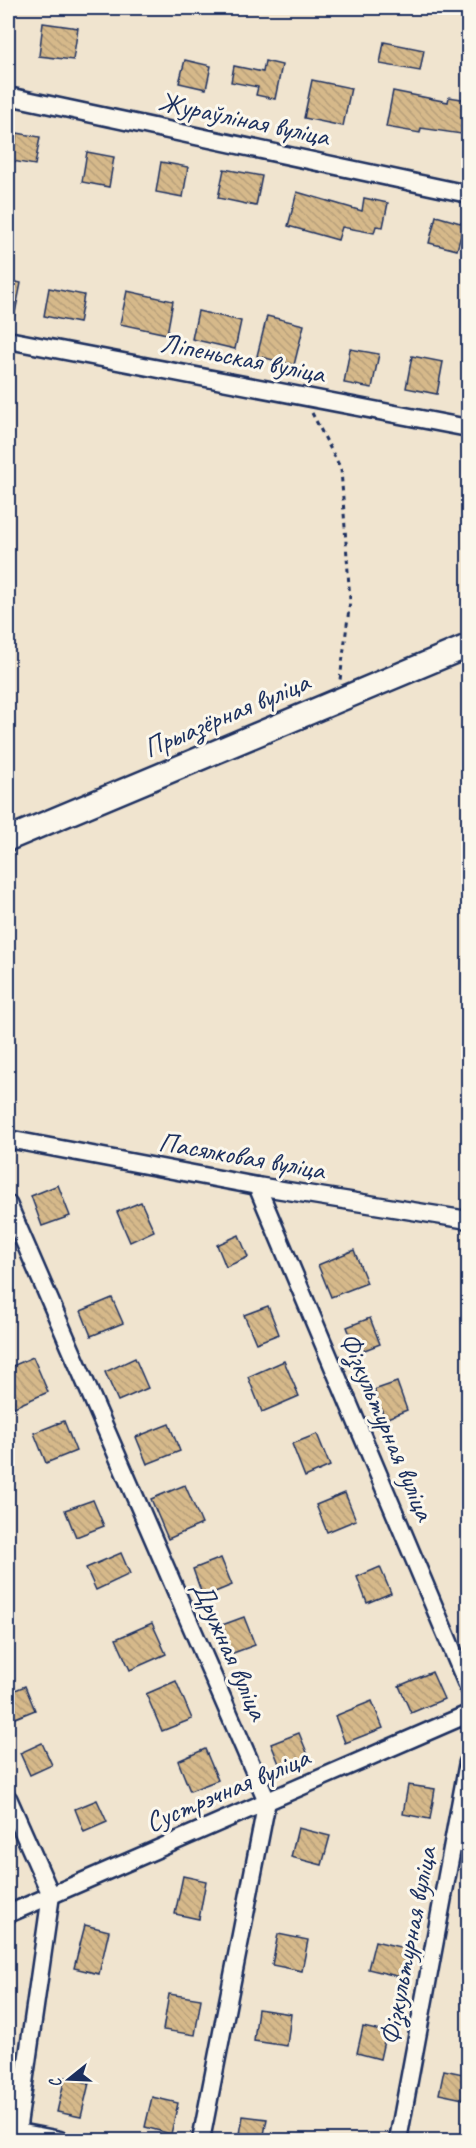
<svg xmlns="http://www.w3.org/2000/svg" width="476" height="2148" viewBox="0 0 476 2148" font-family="Caveat,sans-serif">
<defs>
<pattern id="building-back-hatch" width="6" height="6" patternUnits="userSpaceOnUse" patternTransform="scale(1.5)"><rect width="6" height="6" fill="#d6b98a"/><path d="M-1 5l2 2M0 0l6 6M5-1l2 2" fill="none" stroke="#b79f7a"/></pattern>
</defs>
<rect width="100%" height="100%" fill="#f0e4cf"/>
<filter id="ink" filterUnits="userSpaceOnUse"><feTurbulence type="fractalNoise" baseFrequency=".0167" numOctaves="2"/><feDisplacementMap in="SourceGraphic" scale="12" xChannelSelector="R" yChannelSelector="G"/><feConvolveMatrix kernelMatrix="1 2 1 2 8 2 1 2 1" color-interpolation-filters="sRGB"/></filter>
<g filter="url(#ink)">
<g fill="url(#building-back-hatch)" stroke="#1b2f5e" stroke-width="1.5">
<path d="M43,23L78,28L73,60L39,56Z"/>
<path d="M384,42L424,50L420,71L380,64Z"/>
<path d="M185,60L211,66L206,89L179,83Z"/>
<path d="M265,61L282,65L275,99L256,95L258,87L231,82L234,66L263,72Z"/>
<path d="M312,80L351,88L343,126L304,118Z"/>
<path d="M393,91L448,102L449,97L468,100V135L421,128L420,133L386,127Z"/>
<path d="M17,133L40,137L35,165L12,161Z"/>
<path d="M87,152L114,157L109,187L82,182Z"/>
<path d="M161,162L188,167L183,197L156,192Z"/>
<path d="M224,169L262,176L256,206L218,198Z"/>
<path d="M297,192L362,211L364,198L388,203L383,227L376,226L374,233L342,227L338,240L288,226Z"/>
<path d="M436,216L464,224L457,250L429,243Z"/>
<path d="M8,280L21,283L14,318H8Z"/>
<path d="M49,288L84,295L79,323L44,316Z"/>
<path d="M127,291L173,301L167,334L120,324Z"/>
<path d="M198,311L241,321L235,349L192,339Z"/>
<path d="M267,316L304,325L294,365L257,356Z"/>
<path d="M350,349L379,354L372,388L344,383Z"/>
<path d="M412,356L443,362L437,394L406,388Z"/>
<path d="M58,1185L70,1216L42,1226L31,1196Z"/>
<path d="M141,1202L154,1231L130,1242L117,1212Z"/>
<path d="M239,1235L248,1257L226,1267L217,1245Z"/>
<path d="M354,1250L367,1283L331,1297L318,1265Z"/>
<path d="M112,1298L123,1323L91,1336L81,1311Z"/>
<path d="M268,1306L279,1334L256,1343L244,1315Z"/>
<path d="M370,1318L380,1344L357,1353L347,1327Z"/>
<path d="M33,1357L48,1392L12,1408L8,1398V1368Z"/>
<path d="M135,1358L148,1388L118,1401L105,1372Z"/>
<path d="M284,1361L299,1396L262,1412L248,1377Z"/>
<path d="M397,1382L407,1410L385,1419L374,1390Z"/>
<path d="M64,1421L76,1451L46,1463L34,1433Z"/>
<path d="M169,1424L180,1451L147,1464L136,1437Z"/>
<path d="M317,1434L330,1466L305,1477L292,1444Z"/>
<path d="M185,1485L202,1524L168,1539L151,1499Z"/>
<path d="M345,1493L356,1520L327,1532L316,1505Z"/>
<path d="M93,1500L104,1526L76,1537L65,1510Z"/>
<path d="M121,1553L130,1574L96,1590L86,1568Z"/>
<path d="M221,1558L232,1585L203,1597L193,1569Z"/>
<path d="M380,1567L391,1593L367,1603L357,1577Z"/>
<path d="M244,1617L255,1645L225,1656L214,1628Z"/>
<path d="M152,1623L166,1654L130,1670L116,1639Z"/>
<path d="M432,1672L444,1699L411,1713L399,1686Z"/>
<path d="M176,1681L192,1719L162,1731L146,1694Z"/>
<path d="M25,1686L35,1710L8,1721V1693Z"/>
<path d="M372,1701L383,1728L345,1743L335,1716Z"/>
<path d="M299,1733L310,1760L282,1771L271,1744Z"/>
<path d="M42,1743L52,1765L30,1775L20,1753Z"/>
<path d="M205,1749L218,1780L190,1791L178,1761Z"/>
<path d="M408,1785L435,1789L430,1819L403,1814Z"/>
<path d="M97,1800L107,1822L84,1832L75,1809Z"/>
<path d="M298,1828L330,1836L322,1865L291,1857Z"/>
<path d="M183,1876L206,1881L199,1919L175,1914Z"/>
<path d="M85,1925L109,1931L99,1974L74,1968Z"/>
<path d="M278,1934L308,1940L302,1971L272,1965Z"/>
<path d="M375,1941L408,1949L401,1977L368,1969Z"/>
<path d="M169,1994L201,1999L195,2035L163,2030Z"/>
<path d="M258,2009L291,2014L287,2046L254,2041Z"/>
<path d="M363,2027L386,2032L380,2059L357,2053Z"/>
<path d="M444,2070L468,2075V2100L439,2094Z"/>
<path d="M65,2077L89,2083L81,2117L57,2112Z"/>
<path d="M152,2097L178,2103L171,2134L145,2127Z"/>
<path d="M243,2116L267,2119L263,2140H239Z"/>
</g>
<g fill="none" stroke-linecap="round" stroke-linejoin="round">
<g stroke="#1b2f5e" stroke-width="21">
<g id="street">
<path d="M8,96L468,194"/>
<path d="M8,340L468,428"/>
<path d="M8,1139L257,1186L468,1220"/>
<path d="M257,1186L468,1687"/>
<path d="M8,1204L267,1801L201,2140"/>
<path d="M8,1798L51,1895L17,2132"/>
<path d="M8,1914L468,1714"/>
<path d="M8,2130L60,2140"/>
<path d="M398,2140L468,1762"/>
</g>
</g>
<g stroke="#1b2f5e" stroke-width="27">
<path id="secondary" d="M8,839L468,646"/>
</g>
<path stroke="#1b2f5e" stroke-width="3" stroke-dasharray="4.5 4.5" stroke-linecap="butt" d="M312,413L341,469L350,601L340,680"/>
<use href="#street" stroke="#fbf7ec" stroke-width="16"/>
<use href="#secondary" stroke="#fbf7ec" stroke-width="22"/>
</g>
</g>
<g text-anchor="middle" stroke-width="6" stroke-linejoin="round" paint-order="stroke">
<g font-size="28" fill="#1b2f5e" stroke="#fbf7ec">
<text transform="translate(244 118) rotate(12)" y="10">Жураўліная вуліца</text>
<text transform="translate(243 357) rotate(11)" y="10">Ліпеньская вуліца</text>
<text transform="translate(226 714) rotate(-23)" y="10">Прыазёрная вуліца</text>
<text transform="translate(242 1155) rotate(10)" y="10">Пасялковая вуліца</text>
<text transform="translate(388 1426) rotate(67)" y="10">Фізкультурная вуліца</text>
<text transform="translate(231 1650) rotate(66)" y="10">Дружная вуліца</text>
<text transform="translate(227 1789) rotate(-23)" y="10">Сустрэчная вуліца</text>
<text transform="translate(407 1946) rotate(-79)" y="10">Фізкультурная вуліца</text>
</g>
</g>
<rect width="476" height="2148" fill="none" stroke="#fbf7ec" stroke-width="30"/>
<rect x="15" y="15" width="446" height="2118" fill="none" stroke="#1b2f5e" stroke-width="2" filter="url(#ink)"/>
<g transform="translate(69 2079) rotate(252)" stroke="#fbf7ec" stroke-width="4.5" paint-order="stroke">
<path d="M0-4.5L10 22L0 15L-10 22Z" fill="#1b2f5e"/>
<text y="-9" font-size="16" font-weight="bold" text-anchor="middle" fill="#1b2f5e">С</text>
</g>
</svg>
